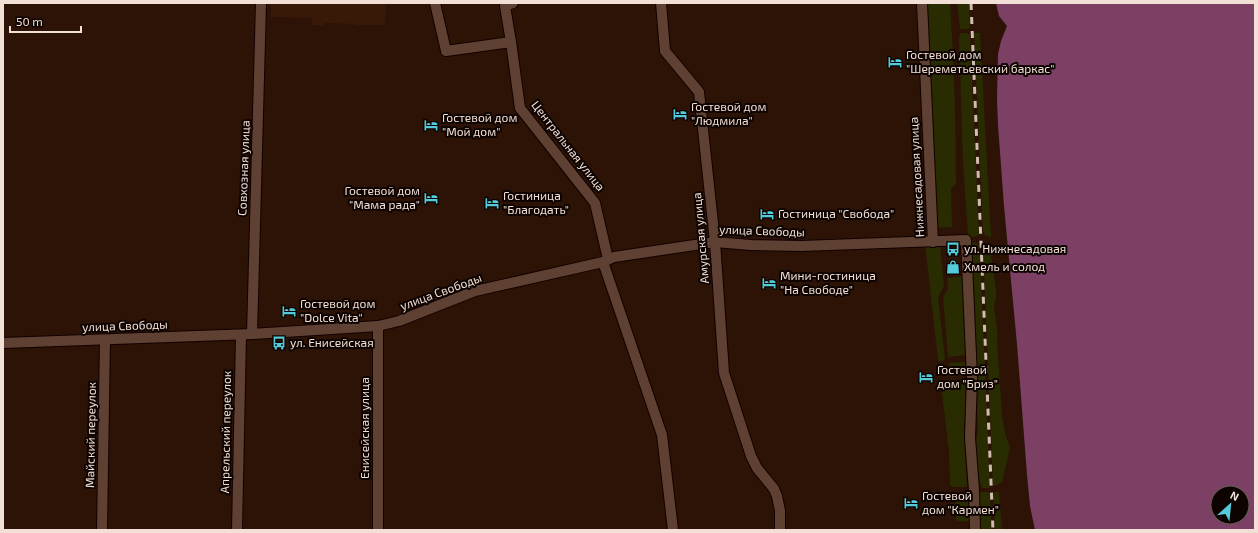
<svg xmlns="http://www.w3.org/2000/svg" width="1258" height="533" viewBox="0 0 1258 533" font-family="'Exo 2',sans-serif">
<rect width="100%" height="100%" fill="#2c1306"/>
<path fill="#381806" d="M271,3H393L386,4L385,25H355V24L324,23V26L312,25V18L271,17Z"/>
<g fill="#292b00">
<path d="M925,3H950C954,63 956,124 956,184L951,188L952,227L935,228Z"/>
<path d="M957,3H969L970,25V27L968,29H960Z"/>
<path d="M961,33H967L970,35L979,235L974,237H969L968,234L963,162L959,36Z"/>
<path d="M974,33H980L991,237L985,235L983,232Z"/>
<path d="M974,242L978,244L980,257L990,486L989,488H982L981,486C978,469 973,449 978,431L969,247L970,243Z"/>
<path d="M925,244H940L944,286L938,297L945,359L943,361L940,362L938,360Z"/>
<path d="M985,246L989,247L990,250L996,290V298L994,305L998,337L997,340L1002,416L1005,433L1010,448L1002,482L997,485L993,486L983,249Z"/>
<path d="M965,276L966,355L948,357L943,298L948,288L947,278Z"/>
<path d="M965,362L967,375L950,377L949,363Z"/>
<path d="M946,382C954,383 961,380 967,384L968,409L964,423L967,487H954L950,485L949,452L941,384Z"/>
<path d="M984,492H989L990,495L992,530H980L979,493Z"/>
<path d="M995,492H999L1002,530H995L993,495Z"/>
<path d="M961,493H968L971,494V521C966,521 960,523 956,520L955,499L958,494Z"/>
</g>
<path fill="#7b4064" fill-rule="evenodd" d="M996,3H1255V530H1035L1030,506L1027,475L1017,344L1004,206L998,125L997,99L998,54L1001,41L1007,26L999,16ZM1218,493H1242V517H1218Z"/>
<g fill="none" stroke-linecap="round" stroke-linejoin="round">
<g stroke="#130100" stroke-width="12">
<g id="minor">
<path d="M435,3L446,51L511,42L520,108L595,203L608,259"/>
<path d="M661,3L665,51L699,92L715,242L724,373L751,456L757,468L774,489L777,496L780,511V530"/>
<path d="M922,3L933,242"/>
<path d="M511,42L505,6L513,3"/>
<path d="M603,262L662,435L673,530"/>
<path d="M252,334L261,3"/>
<path d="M3,343L252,334L378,326L399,321L475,291L603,262L614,257L715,242L751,245L801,246L966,240L972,378L970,438L974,490L975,530"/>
<path d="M102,530L105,340"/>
<path d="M237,530L241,335"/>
<path d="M378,530V326"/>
</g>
</g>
<use href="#minor" stroke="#5e4132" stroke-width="10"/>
<path stroke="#d0bcb2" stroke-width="3" stroke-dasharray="7 7" stroke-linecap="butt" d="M971,3L993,530"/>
</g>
<defs>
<g id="hotel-bare" transform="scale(1.08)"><path d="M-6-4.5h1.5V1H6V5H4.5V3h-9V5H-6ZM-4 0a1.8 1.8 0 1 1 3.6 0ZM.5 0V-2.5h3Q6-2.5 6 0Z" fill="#53cbdb" stroke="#0d0401" stroke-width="2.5" paint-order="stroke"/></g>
<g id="bus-bare" transform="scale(1.08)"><path d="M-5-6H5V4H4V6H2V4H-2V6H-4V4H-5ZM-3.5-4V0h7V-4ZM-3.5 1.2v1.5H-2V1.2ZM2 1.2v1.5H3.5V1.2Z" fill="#53cbdb" stroke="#0d0401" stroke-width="2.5" paint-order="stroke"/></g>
<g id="shop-bare" transform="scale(1.08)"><path d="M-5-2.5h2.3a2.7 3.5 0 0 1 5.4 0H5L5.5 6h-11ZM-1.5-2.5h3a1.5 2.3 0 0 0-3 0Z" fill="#53cbdb" stroke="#0d0401" stroke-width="2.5" paint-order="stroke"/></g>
</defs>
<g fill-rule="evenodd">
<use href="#hotel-bare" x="895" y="62"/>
<use href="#hotel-bare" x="680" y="114"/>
<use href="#hotel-bare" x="431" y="125"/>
<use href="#hotel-bare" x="431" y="198"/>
<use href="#hotel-bare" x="492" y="203"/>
<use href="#hotel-bare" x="767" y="214"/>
<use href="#bus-bare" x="953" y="249"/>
<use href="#shop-bare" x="953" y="267"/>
<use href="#hotel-bare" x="769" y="283"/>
<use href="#hotel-bare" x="289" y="311"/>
<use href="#bus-bare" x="279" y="343"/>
<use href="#hotel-bare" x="926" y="377"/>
<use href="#hotel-bare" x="911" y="503"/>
</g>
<g text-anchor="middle" stroke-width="4" stroke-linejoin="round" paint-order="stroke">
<g font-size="12" fill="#f2dfd6" stroke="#0d0401" text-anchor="start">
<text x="906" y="59">Гостевой дом<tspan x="906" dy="14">"Шереметьевский баркас"</tspan></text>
<text x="691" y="111">Гостевой дом<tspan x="691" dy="14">"Людмила"</tspan></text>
<text x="442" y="122">Гостевой дом<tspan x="442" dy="14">"Мой дом"</tspan></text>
<text x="420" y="195" text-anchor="end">Гостевой дом<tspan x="420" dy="14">"Мама рада"</tspan></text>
<text x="503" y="200">Гостиница<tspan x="503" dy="14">"Благодать"</tspan></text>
<text x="778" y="218">Гостиница "Свобода"</text>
<text x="964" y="253">ул. Нижнесадовая</text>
<text x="964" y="271">Хмель и солод</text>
<text x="780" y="280">Мини-гостиница<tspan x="780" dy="14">"На Свободе"</tspan></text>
<text x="300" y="308">Гостевой дом<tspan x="300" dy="14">"Dolce Vita"</tspan></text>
<text x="290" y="347">ул. Енисейская</text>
<text x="937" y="374">Гостевой<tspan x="937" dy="14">дом "Бриз"</tspan></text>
<text x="922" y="500">Гостевой<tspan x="922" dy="14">дом "Кармен"</tspan></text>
</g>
<g font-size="12" fill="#f2dfd6" stroke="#0d0401">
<text transform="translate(568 146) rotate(52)" y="4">Центральная улица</text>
<text transform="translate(244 168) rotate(-88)" y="4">Совхозная улица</text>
<text transform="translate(917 177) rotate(-93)" y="4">Нижнесадовая улица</text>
<text transform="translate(762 231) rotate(2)" y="4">улица Свободы</text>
<text transform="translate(701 238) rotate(-95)" y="4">Амурская улица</text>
<text transform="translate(441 292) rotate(-20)" y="4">улица Свободы</text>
<text transform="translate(125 326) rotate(-2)" y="4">улица Свободы</text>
<text transform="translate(365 428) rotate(-90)" y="4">Енисейская улица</text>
<text transform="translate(226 432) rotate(-89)" y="4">Апрельский переулок</text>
<text transform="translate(91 435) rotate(-89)" y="4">Майский переулок</text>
</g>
</g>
<rect width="1258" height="533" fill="none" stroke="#f2dfd6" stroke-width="8"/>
<g transform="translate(1230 505) rotate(27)"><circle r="19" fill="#0d0401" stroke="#695c56"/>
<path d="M0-3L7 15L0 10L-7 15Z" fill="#53cbdb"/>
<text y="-6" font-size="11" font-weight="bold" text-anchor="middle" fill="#f2dfd6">N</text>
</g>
<path d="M10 26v6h71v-6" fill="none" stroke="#f2dfd6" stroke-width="2"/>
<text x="16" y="26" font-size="12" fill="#f2dfd6" stroke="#0d0401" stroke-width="3" paint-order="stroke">50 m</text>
</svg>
